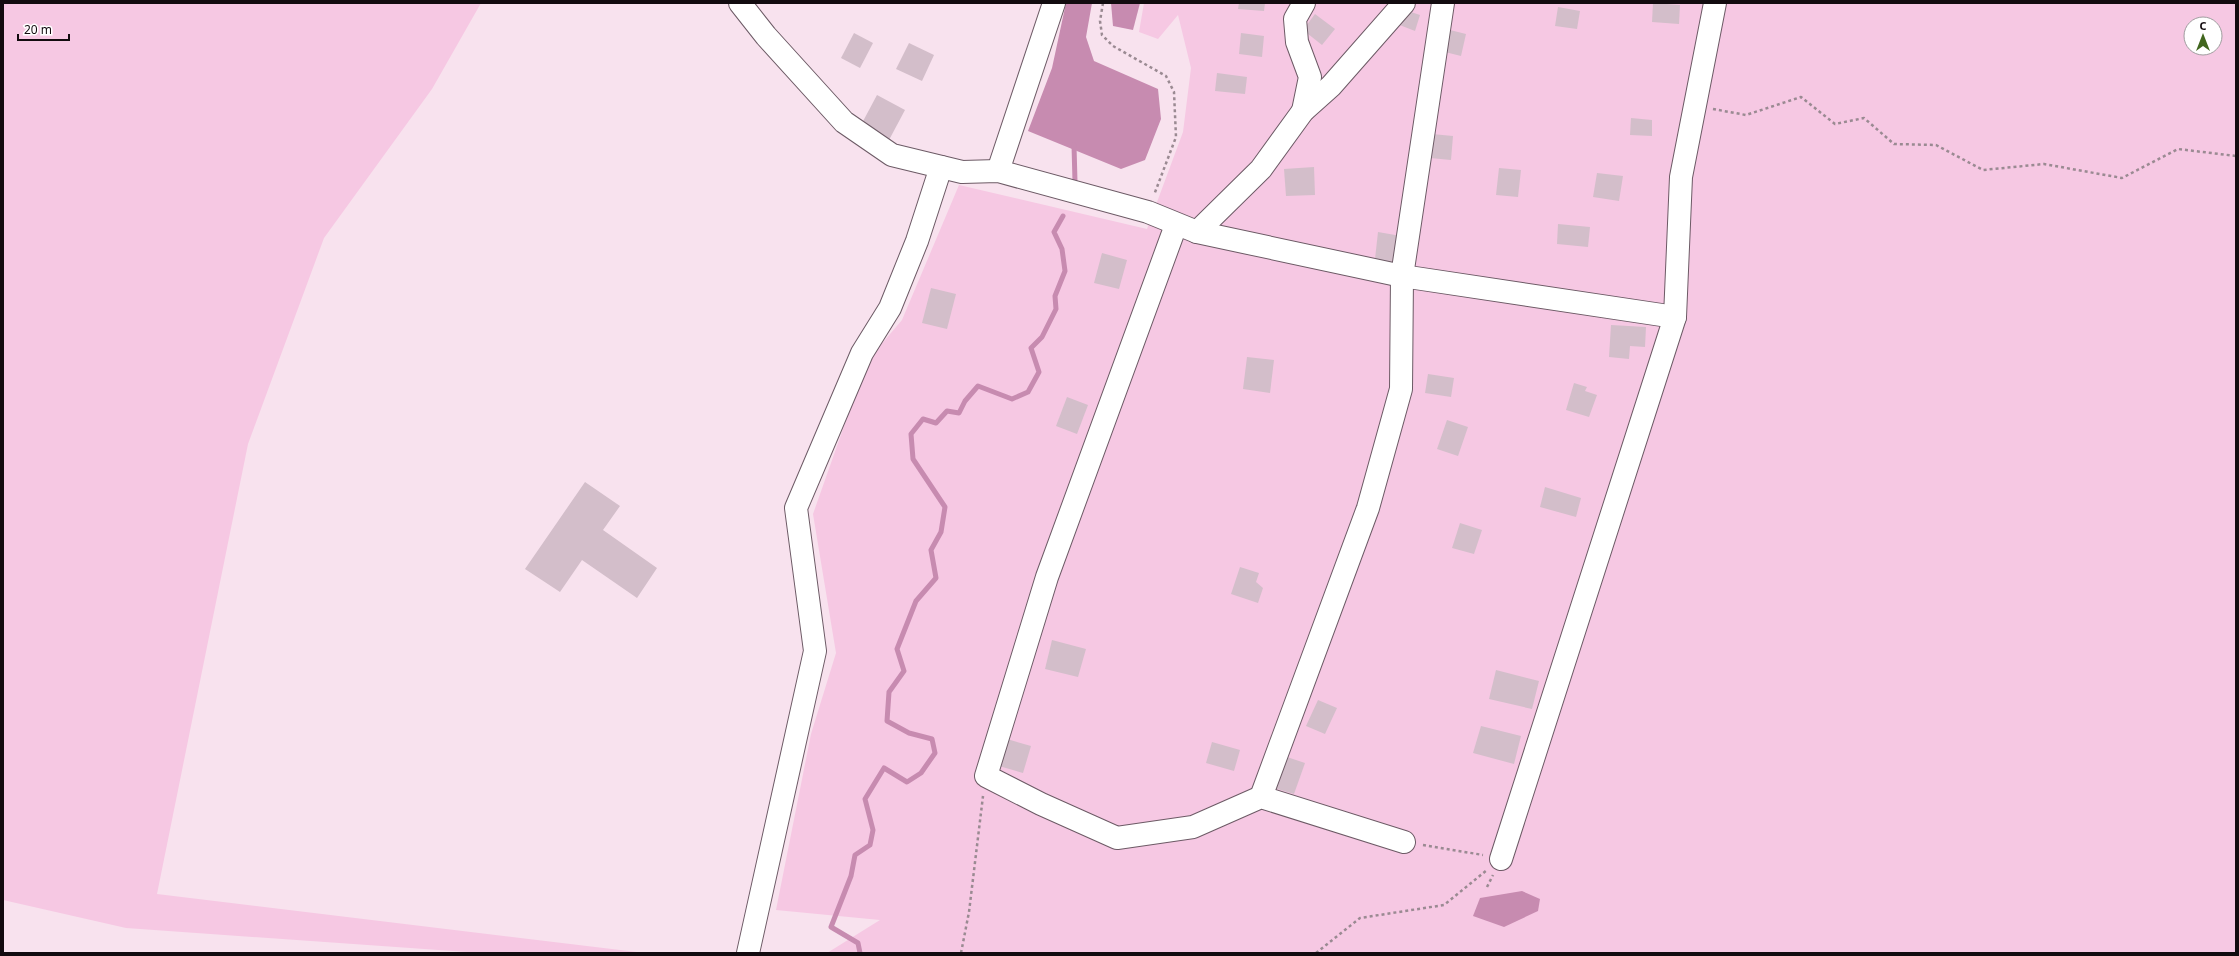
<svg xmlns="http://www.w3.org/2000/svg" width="2239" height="956" viewBox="0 0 2239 956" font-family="'Noto Sans',sans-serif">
<rect width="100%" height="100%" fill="#f8e2ee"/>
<g fill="#f6c8e3" fill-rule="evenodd">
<path d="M3,3H481L432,89L324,238L248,444L157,894L645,953H481L126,928L3,900Z"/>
<path d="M1144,3H2236V953H827L880,920L776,910L811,734L836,653L813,514L867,361L902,320L959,185L1147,229L1183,132L1191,68L1178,15L1158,39L1139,32ZM2191,24H2215V48H2191Z"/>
</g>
<g fill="#c78bb0">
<path d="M1066,3H1092L1086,37L1094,61L1158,89L1161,119L1145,160L1121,169L1028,131L1052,68Z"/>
<path d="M1111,3H1140L1133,30L1113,26Z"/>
<path d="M1522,891L1540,899L1538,911L1504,927L1473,916L1480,898Z"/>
</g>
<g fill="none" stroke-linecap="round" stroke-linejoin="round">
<g stroke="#c78bb0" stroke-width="5">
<path d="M1074,145L1075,182"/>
<path d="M860,953L858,943L831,927L851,876L855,855L870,845L873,830L865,799L884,768L907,782L921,773L935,753L932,739L909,733L887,721L889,692L904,671L897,649L916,601L936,578L931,550L941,532L945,507L913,459L911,434L923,419L936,423L947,411L959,413L965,401L978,386L1012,399L1028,392L1039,372L1031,348L1042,337L1056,309L1055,296L1065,271L1062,249L1054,232L1063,216"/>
</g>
</g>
<g fill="#d3beca">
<path d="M1239,3H1265L1264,11L1238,9Z"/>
<path d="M1653,3L1680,5L1679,24L1652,22Z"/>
<path d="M1558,7L1580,11L1577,29L1555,26Z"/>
<path d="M1402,9L1420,15L1415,31L1397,24Z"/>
<path d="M1315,14L1335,29L1322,45L1303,30Z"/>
<path d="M1446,29L1466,34L1461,56L1441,51Z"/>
<path d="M854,33L873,43L860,68L841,58Z"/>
<path d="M1241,33L1264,36L1262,57L1239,54Z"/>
<path d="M909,43L934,55L922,81L896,69Z"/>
<path d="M1217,73L1247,77L1245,94L1215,91Z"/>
<path d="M877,95L905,110L889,140L861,125Z"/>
<path d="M1631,118L1652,120V136L1630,135Z"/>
<path d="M1432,134L1453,136L1451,160L1430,158Z"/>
<path d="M1314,167L1315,195L1286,196L1284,169Z"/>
<path d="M1499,168L1521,170L1518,197L1496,195Z"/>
<path d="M1597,173L1623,176L1619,201L1593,197Z"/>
<path d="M1558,224L1590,227L1588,247L1557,244Z"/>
<path d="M1378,232L1401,236L1397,271L1374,268Z"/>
<path d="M1102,253L1127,260L1119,289L1094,283Z"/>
<path d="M931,288L956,294L947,329L922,323Z"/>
<path d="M1611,325L1646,327L1645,347L1630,346L1629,359L1609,357Z"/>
<path d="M1247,357L1274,360L1270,393L1243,389Z"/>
<path d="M1428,374L1454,378L1451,397L1425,393Z"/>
<path d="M1574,383L1587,387L1585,391L1597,395L1589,417L1566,410Z"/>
<path d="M1067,397L1088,405L1077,434L1056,426Z"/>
<path d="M1447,420L1468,427L1458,456L1437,449Z"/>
<path d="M585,482L620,506L603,530L657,568L637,598L582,560L560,592L525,569Z"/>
<path d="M1545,487L1581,498L1576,517L1540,507Z"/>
<path d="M1460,523L1482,530L1474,554L1452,548Z"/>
<path d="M1240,567L1259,573L1256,582L1263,588L1258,603L1231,594Z"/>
<path d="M1052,640L1086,649L1078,677L1045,669Z"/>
<path d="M1496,670L1539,681L1532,709L1489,699Z"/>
<path d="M1318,700L1337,708L1325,734L1306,726Z"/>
<path d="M1481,726L1521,736L1514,764L1473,753Z"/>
<path d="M1007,739L1031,746L1023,773L999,766Z"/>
<path d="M1212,742L1240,750L1234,771L1206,763Z"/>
<path d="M1284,756L1305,763L1294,794L1274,788Z"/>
</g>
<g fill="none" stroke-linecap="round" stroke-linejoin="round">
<g stroke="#6c5a65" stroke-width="24">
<g id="minor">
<path d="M740,3L766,36L844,122L892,155L962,172L998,171L1148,212L1197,232L1402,276L1675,317"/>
<path d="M1303,111L1310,77L1297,42L1295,19L1304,3"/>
<path d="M998,171L1054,3"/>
<path d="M1176,225L1047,577L986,776L1041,804L1117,838L1193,827L1261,797L1404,842"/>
<path d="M1197,232L1261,169L1303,111L1331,86L1404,3"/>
<path d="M1261,797L1368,508L1401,389L1402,276L1443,3"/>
<path d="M1501,859L1675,317L1681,177L1715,3"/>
<path d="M748,953L815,651L796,508L862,353L890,308L917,241L941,167"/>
</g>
</g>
<g stroke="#9a8a92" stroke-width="2.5" stroke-dasharray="3 3" stroke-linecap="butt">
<path d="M1103,3L1100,21L1102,35L1113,46L1166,76L1174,92L1176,137L1154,195"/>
<path d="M1713,109L1746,115L1801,97L1835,124L1864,118L1894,144L1936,145L1983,170L2044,164L2122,178L2178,149L2236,156"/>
<path d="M1423,845L1483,855"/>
<path d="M1487,887L1493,875"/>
<path d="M961,953L969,912L983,796"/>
<path d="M1316,953L1360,918L1444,905L1487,870"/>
</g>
<use href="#minor" stroke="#fff" stroke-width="22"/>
</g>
<rect width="2239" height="956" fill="none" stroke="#120b0f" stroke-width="8"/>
<g transform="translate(2203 36)"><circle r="19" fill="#ffffff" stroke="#a09d9f"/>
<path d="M0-3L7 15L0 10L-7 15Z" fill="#41661e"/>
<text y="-6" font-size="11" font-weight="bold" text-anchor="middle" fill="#120b0f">С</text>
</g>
<path d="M18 34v6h51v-6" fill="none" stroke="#120b0f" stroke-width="2"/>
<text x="24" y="34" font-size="12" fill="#120b0f" stroke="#ffffff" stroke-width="3" paint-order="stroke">20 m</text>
</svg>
